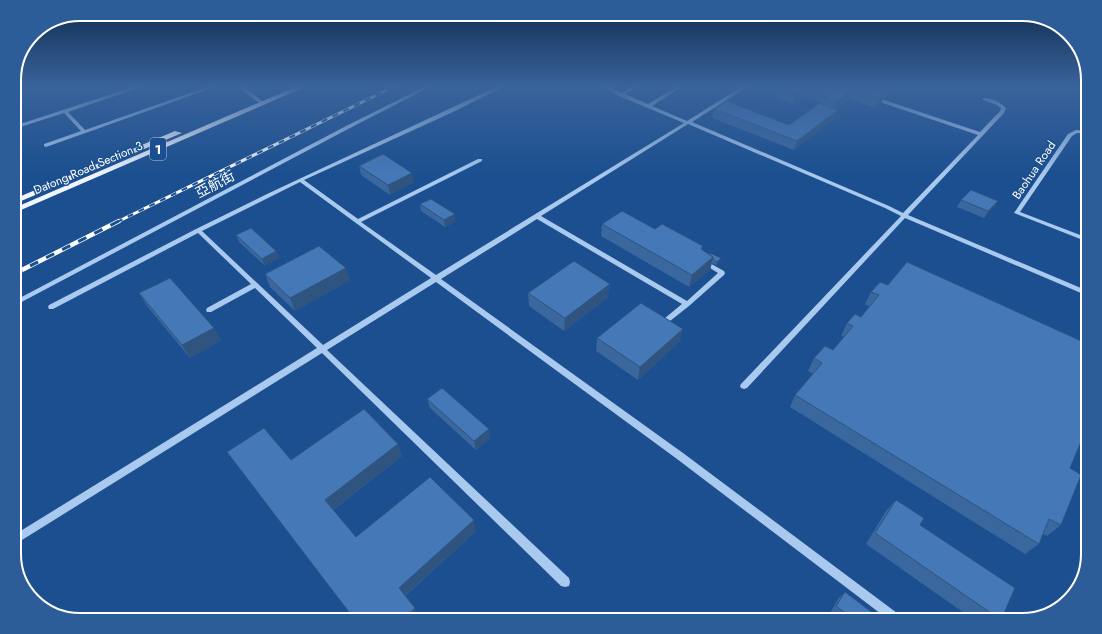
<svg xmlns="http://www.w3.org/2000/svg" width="1102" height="634" viewBox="0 0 1102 634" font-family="Jost,'Noto Sans TC',sans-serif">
<rect width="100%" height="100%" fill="#1b4f8f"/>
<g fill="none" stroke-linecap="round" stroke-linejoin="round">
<g fill="#a9c9ee" fill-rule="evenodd">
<path d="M14,87H21L14,90Z"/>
<path d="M133,87H141L68,112L85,130L207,87H215L46,147L44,146V144L81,131L64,113L14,129V126Z"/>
<path d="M238,87H244L266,104L262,105Z"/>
<path d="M424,87H430L350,128L14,306V301L346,126Z"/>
<path d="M496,87H503L453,112L304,180L358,219L478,159H482V161L361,222L436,275L684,123L619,96L602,87H609L622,93L631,87H637L625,94L648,104L676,87H682L652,106L687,121L741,87H747L692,122L889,206L903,213L978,135L871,99V97H875L980,132L1000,111L1001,108L997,105L983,100V98C992,98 1000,102 1006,108L1004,113L908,215L1088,291V296L905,218L747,388L744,389L741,388L740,386L741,384L901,216L885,208L688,124L541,216L687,301L718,273L702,263L701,262L702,261H706L724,271L725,273L724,275L689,306L665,325H661L659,323L682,304L537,219L441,279L683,453L901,616L902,620H889L677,459L436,282L327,350L569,578L570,582L569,586L565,587L561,586L322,353L14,545V535L317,348L255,288L211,312H207L206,310L207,308L251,284L198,233L53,309H49L48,307L49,305L196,229L267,194ZM300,182L431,278L323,345L202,231Z"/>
<path d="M1076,130L1088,131V134L1077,133L1072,136L1020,212L1088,238V242L1014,213L1068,134Z"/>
<path d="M14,255L16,256L19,260L18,261L14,262Z"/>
</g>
<g fill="#f0f6ff" fill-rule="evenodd">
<path d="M295,87H305L14,213V208Z"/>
<path d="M175,131L182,133L14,204V199Z"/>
</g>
<g stroke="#fff" stroke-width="3">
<path id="rail-far1" d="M117,222L393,87"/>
</g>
<g stroke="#fff" stroke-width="4.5">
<path id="rail" d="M14,274L119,221"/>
</g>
<use href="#rail-far1" stroke="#1b4f8f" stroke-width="2" stroke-dasharray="6" stroke-linecap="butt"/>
<use href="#rail" stroke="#1b4f8f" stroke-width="3" stroke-dasharray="9" stroke-linecap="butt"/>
</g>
<g fill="#3a679d">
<path d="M777,87H899L886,98L883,97L881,103L875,108L850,99L836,109L835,119L794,150L712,118L714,109L789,125L823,104V103L804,97L793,104L776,98L779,88Z"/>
<path d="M359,166L414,182L390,195L361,175Z"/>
<path d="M961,200L998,201L994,207L984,218L957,207Z"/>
<path d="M420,204L456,221L445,227L421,211Z"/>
<path d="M602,224L655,229L702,250L720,261L716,265L712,263L710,270L689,287L601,236Z"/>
<path d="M236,235L276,251L279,258L264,265L239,242Z"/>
<path d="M265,274L350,280L295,311L270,287Z"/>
<path d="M888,285L1088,344V429L1087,428L1070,468L1061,525L1047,536L1043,534L1039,544L1025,554L790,407L795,395L813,374L808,371L814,358L833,350L844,337L841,336L847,323L861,317L870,307L865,304L871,292Z"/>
<path d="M139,293L222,340L190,358L147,306Z"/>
<path d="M528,293L608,297L564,331L529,306Z"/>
<path d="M597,338L680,341L638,380L596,351Z"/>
<path d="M427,399L489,429L490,438L476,450L430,408Z"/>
<path d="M398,444L402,456L333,510L356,537L476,531L405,596L415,608L419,617L417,620H355L236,464L227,452L291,460Z"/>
<path d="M896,500L920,525L1001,620H974L866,544L886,511Z"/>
<path d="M845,592L882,620H839L830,613L838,599Z"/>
</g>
<g fill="#305480">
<path d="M807,87L804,97L793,104L796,95Z"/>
<path d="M892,87H899L886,98L890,89Z"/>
<path d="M853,89L850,99L832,112L836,102Z"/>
<path d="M885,93L881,103L875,108L879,98Z"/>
<path d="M838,110L835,119L794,150L797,141Z"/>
<path d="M412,173L414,182L390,195L388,185Z"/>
<path d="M998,201L994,207L984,218L988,211Z"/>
<path d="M455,214L456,221L445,227L444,220Z"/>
<path d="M276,251L279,258L264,265L262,259Z"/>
<path d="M713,257L710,270L689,287L692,275Z"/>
<path d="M721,258L720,261L716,265L717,262Z"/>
<path d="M346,268L350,280L295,311L290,298Z"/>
<path d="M610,284L608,297L564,331L565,318Z"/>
<path d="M214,328L222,340L190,358L182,345Z"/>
<path d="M683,329L680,341L638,380L640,367Z"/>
<path d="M489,429L490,438L476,450L474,441Z"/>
<path d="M398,444L402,456L331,511L325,500Z"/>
<path d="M474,520L476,531L403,597L399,588Z"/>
<path d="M415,608L419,617L417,620H402Z"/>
</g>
<g fill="#4478b7" stroke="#305480">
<path d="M781,87H807L796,95L779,89Z"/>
<path d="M808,87H868L885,93L879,98L853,89L836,102L825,98L830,95Z"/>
<path d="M726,101L789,125L820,103L838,110L797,141L714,109Z"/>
<path d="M383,154L412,173L388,185L359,166Z"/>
<path d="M971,190L998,201L988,211L961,200Z"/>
<path d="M431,199L455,214L444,220L420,204Z"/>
<path d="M622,211L655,229L662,224L703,246L701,249L713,257L692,275L602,224Z"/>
<path d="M251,228L276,251L262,259L236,235Z"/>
<path d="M319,246L346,268L290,298L265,274Z"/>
<path d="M710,253L721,258L717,262L713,259V257L709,254Z"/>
<path d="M574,261L610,284L565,318L528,293Z"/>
<path d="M907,262L1088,344V425L1070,468L1081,475L1061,525L1049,519L1039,544L795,395L822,363L814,358L825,346L833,350L853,326L847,323L855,314L861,317L879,295L871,292L880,282L888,285Z"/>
<path d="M170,278L214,328L182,345L139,293Z"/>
<path d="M641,303L683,329L640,367L597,338Z"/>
<path d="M442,388L489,429L474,441L427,399Z"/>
<path d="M364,409L398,444L325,500L356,537L430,477L474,520L399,588L415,608L402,620H355L227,452L264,428L291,460Z"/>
<path d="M896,500L924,518L920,525L1015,588L1001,620L875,533Z"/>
<path d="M845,592L882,620H855L836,606Z"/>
</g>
<linearGradient id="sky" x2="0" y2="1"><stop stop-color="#0f2b4f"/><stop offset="0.49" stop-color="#39639b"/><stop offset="1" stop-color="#39639b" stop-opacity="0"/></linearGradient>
<rect width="1102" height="176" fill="url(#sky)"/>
<g text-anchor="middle" stroke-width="3" stroke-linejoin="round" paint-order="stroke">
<g font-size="12" fill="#fff" stroke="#1b4f8f">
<text transform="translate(88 168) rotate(-23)" y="4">Datong Road Section 3</text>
<text transform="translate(1034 170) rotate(-56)" y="4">Baohua Road</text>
</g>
<rect fill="#1b4f8f" stroke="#bbcadd" stroke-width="1" x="150" y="138" width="16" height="22" rx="3"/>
<g font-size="13" font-weight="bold" fill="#fff">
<text x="158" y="154">1</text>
</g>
<g font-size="14" fill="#fff" stroke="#1b4f8f">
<text transform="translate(215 184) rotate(-28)" y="5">亞航街</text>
</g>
</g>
<path d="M0 0H1102V634H0ZM80 21H1022A59 59 0 0 1 1081 80V554A59 59 0 0 1 1022 613H80A59 59 0 0 1 21 554V80A59 59 0 0 1 80 21Z" fill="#2d5d98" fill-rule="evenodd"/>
<path fill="none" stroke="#fff" stroke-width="2" d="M80 21H1022A59 59 0 0 1 1081 80V554A59 59 0 0 1 1022 613H80A59 59 0 0 1 21 554V80A59 59 0 0 1 80 21Z"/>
</svg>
